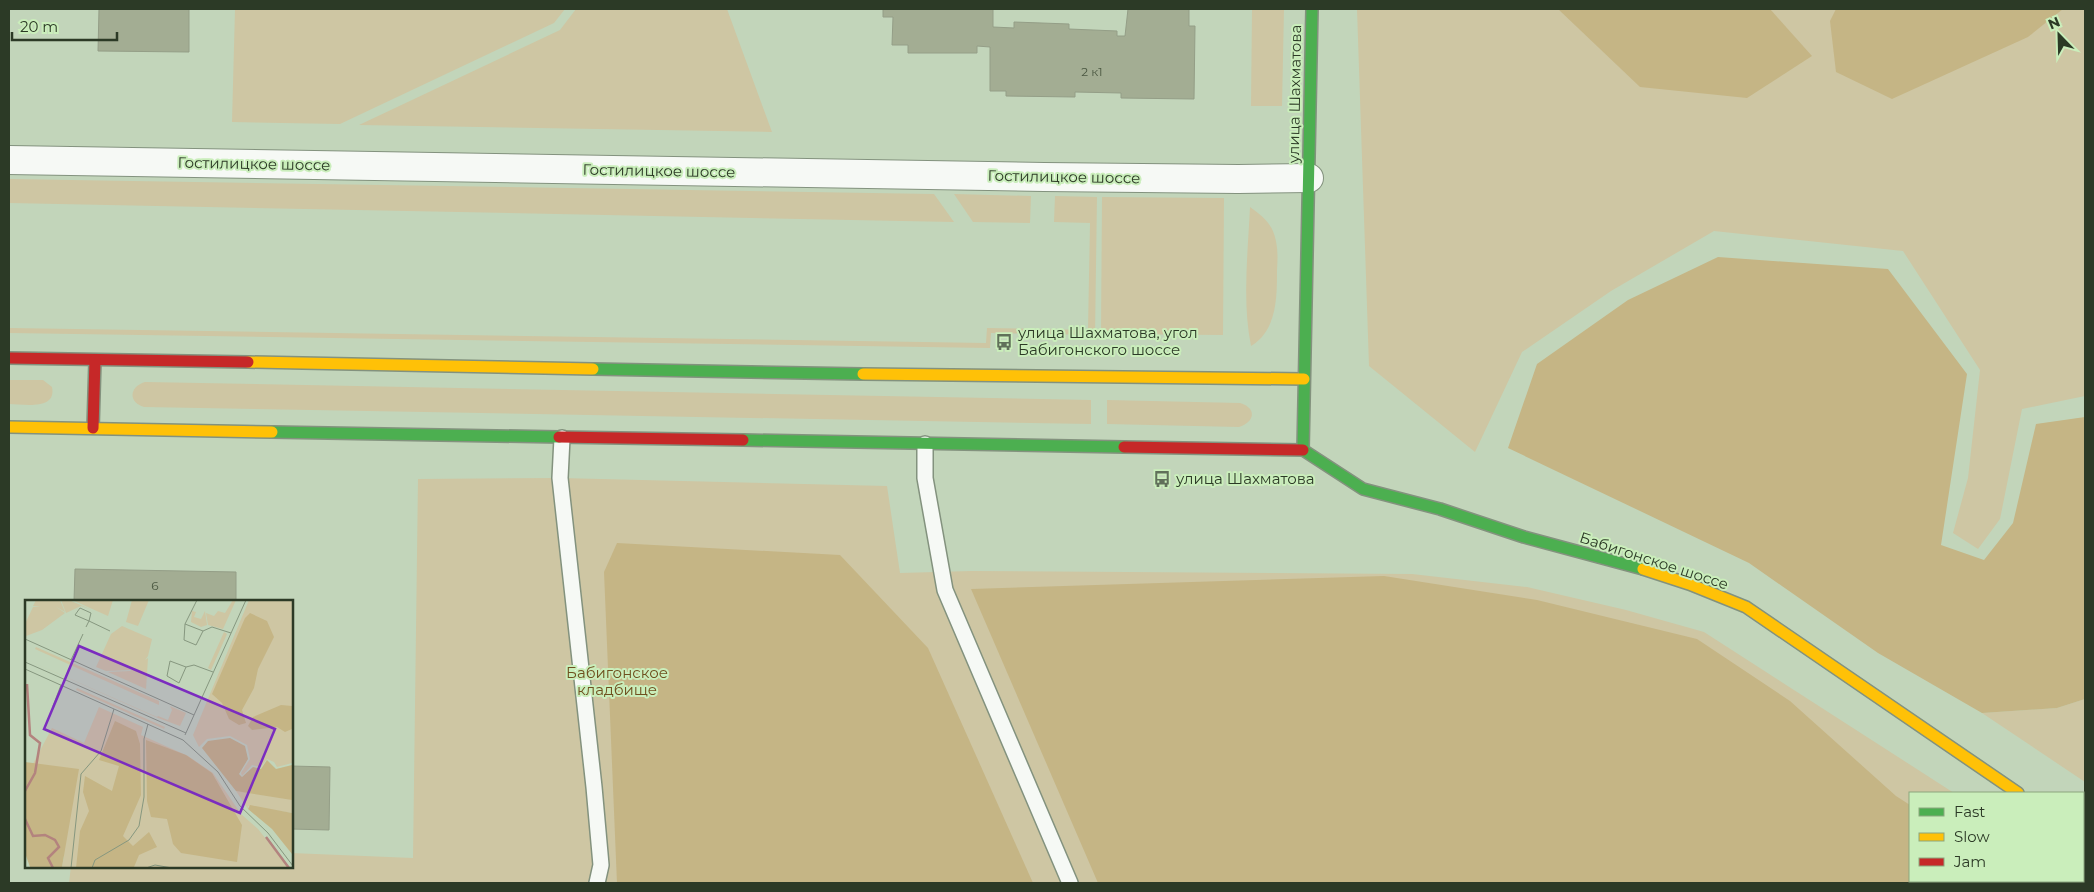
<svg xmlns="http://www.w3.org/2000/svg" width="2094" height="892" viewBox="0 0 2094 892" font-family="Montserrat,sans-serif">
<rect width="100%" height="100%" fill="#c2d5ba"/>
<g fill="#cec6a3">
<path d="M235,9H565L554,23L340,124L232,122Z"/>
<path d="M576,9H727L772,132L359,125L560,30Z"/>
<path d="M1252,9H1284L1282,106H1251Z"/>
<path d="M1357,9H2085V396L2022,409L2000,519L1978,549L1953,533L1968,478L1980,370L1903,251L1714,231L1611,291L1522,352L1475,452L1369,366Z"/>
<path d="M9,179L934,194L954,222L9,203Z"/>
<path d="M954,194L1031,196L1030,223L973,222Z"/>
<path d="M1055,196L1097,197L1095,335L991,333L990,348L9,333V328L986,343L987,328L1088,330L1090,223L1054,222Z"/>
<path d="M1102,197L1224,198L1223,335L1101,334Z"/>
<path d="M1250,207C1258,213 1267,219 1272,229C1278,242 1278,255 1277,270C1277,298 1277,330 1251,346C1242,301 1248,252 1250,207Z"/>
<path d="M9,380H43L52,387C57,411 23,404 9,404Z"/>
<path d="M145,382L1091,400V424L144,407C128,402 129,387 145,382Z"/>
<path d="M1107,400L1240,403C1257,408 1255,422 1239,427L1107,424Z"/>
<path d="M560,478L887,486L900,573L971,571L1412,574L1527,587L1626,610L1704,632L1954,793H1910V881H2083V878L2085,879V883H69L71,866H291V853L413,858L418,479Z"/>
<path d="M2085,699V782L1982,713L2057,708Z"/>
</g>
<g fill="#c5b585">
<path d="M1558,9H1770L1812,56L1747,98L1640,87Z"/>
<path d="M1836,9H2063L2028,37L1892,99L1836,72L1830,21Z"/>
<path d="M1718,257L1888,269L1967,374L1941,545L1984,560L2013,523L2036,424L2085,417V699L2057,708L1982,713L1878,653L1749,563L1508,448L1537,364L1628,300Z"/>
<path d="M617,543L840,555L928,648L1033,883H617L604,572Z"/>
<path d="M1384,576L1537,600L1697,639L1790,701L1896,796L1910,805V881H2027L2031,883H1098L971,589Z"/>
</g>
<g fill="#a3ad93" stroke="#949e87">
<path d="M99,9H189V52L98,51Z"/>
<path d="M883,9H993V27L1014,28V22L1069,24V29L1117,31V36H1125L1128,9H1189V26H1195L1194,99L1121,98V93L1075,92V97L1006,96V91H990V47L977,46V53H908V45H892L893,17H883Z"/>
<path d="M75,569L236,572V601H74Z"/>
<path d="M291,766L330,767L329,830L291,829Z"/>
</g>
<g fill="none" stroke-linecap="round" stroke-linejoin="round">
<g stroke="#83927e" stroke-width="18">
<g id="lane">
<path d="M562,438L560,478L594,787L601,865L597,883"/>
<path d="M925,444V478L945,590L1070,883"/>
</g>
</g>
<g stroke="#83927e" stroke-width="30">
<path id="street" d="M9,160L1044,177L1238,179L1309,178"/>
</g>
<g stroke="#83927e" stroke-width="14">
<g id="fast">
<path d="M593,369L863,374"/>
<path d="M272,432L559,437"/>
<path d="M743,440L1124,447"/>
<path d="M1303,450L1363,489L1440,509L1524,537L1643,569"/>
<path d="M1303,450L1312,9"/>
<path d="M2083,832L2085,833"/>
</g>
</g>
<g stroke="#83927e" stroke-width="14">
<g id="slow">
<path d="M248,362L593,369"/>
<path d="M863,374L1304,379"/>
<path d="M9,427L272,432"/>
<path d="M1643,569L1689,584L1746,607L2018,793"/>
</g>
</g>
<g stroke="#83927e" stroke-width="14">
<g id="jam">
<path d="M9,358L248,362"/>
<path d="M93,428L95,360"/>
<path d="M559,437L743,440"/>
<path d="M1124,447L1303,450"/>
</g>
</g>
<use href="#lane" stroke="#f6f9f5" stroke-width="15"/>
<use href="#street" stroke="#f6f9f5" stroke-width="28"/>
<use href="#fast" stroke="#4caf50" stroke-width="11"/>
<use href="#slow" stroke="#ffc107" stroke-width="11"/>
<use href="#jam" stroke="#c62828" stroke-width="11"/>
</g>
<defs>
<g id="bus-bare" transform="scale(1.35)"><path d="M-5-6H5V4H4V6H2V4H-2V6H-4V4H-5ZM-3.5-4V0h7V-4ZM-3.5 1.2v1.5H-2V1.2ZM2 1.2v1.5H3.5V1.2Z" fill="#60705a" stroke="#caeebb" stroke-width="2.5" paint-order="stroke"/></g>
</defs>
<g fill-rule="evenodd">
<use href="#bus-bare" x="1004" y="342"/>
<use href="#bus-bare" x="1162" y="479"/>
</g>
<g text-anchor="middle" stroke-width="4" stroke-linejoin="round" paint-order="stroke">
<g font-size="12" fill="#4a5741">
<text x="1092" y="76">2 к1</text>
<text x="155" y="590">6</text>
</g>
<g font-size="15" fill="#2c3a26" stroke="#caeebb">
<text transform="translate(1295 94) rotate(-89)" y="5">улица Шахматова</text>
<text transform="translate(254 164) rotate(1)" y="5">Гостилицкое шоссе</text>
<text transform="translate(659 171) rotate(1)" y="5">Гостилицкое шоссе</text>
<text transform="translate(1064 177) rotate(1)" y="5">Гостилицкое шоссе</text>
<text transform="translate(1654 561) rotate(18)" y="5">Бабигонское шоссе</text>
</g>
<g font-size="15" fill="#2c3a26" stroke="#caeebb" text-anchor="start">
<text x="1018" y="338">улица Шахматова, угол<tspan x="1018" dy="17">Бабигонского шоссе</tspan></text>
<text x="1176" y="484">улица Шахматова</text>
</g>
<g font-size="15" fill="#6f501f" stroke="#caeebb">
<text x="617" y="678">Бабигонское<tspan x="617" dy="17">кладбище</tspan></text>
</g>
</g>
<g transform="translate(25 600)">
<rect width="268" height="268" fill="#c2d5ba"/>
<path d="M11,0H35L40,12L30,6L40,13L17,30L1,36L0,24L8,7L16,6H8ZM36,0H44L67,10L56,6L41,13ZM47,0L77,1L88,0L83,16ZM107,0H124L113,26L101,22ZM208,0H211L198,29L183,25L181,13L189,16L193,11L200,13ZM224,0H267V163L252,167L249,162L242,159L236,167L227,165L217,176L216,173L225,159L222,145L205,136L182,139L174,147L168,135ZM167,11L171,12L169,17L176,19L180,11L182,25L176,27L166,22ZM97,26L127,39L123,56L118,63L105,70L81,71L71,67L86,34ZM199,32L202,34L186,70L183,68ZM11,47L134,101V105L10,49ZM123,58L121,89L83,72L105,71ZM0,59L132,117L133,116L143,120L147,110L145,106L161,113L155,126L133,118ZM52,88L140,127L139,129L51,90ZM74,107L118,127L116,135L163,156L188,173L216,214L233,229L263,267H37L39,257L0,179L27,128L59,143ZM211,191L263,197L267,200V213L223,206V209Z" fill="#cec6a3"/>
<path d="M225,13L242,21L249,37L233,69L229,88L217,110L221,123L214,125L204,119L197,103L187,94L220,18ZM256,105L267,106V129L260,132L252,127L227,130L223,126L228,117ZM90,121L111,131L115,144L116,195L98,236L108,246L124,232L132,247L114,255L109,267L51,268L55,231L64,211L58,192L60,176L87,191L94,166L74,160ZM205,138L220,146L223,159L214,174L217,177L228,167L236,169L242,160L251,169L267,165V200L211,191L177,148L183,141ZM121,140L161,155L187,173L217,225L212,262L156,253L148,244L142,219L126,217L122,201ZM0,162L54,169L37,267H5L0,253ZM225,205L267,213V254L247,229L223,209Z" fill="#c5b585"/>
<path fill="none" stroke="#b3837e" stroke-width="2.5" d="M0,191L10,173L15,143L5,135L2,84M0,219L8,236L20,235L30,240L34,247L23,258L28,268M241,237L264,268"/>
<path fill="none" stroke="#86977f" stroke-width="1" d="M172,0L160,24L178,31L187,27L206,33M55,8L66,13L64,21L50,15ZM160,24L159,40L171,45L178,31M61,27L64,21L85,31M0,39L169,115M46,60L58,34M0,62L161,133M161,67L154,83L142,76L145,61L161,67L169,65L188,72M0,69L158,140M28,106L36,85M160,135L221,0M158,140L193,172L215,206L243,233L268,266M46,268L56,174L76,151L89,109M67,268L70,260L104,240L114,226L119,197V139L123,124M121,268L130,265L147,268"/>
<path fill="#7b2cbf" fill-opacity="0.15" stroke="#7b2cbf" stroke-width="2.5" d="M54,46L250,129L215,213L19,129Z"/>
<rect width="268" height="268" fill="none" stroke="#2c3a26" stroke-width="2.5"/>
</g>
<rect width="2094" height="892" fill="none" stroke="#2c3a26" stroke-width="20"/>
<rect x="1909" y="792" width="175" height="90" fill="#caeebb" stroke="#8ba67f"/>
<rect x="1919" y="808" width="25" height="8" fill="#4caf50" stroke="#8ba67f"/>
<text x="1954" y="817" font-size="15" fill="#2c3a26">Fast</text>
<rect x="1919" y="833" width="25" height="8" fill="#ffc107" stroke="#8ba67f"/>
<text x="1954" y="842" font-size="15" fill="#2c3a26">Slow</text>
<rect x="1919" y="858" width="25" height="8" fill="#c62828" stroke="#8ba67f"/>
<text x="1954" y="867" font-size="15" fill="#2c3a26">Jam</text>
<g transform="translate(2059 35) rotate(337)" stroke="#caeebb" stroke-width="4" paint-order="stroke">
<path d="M0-4L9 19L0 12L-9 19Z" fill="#2c3a26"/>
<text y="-8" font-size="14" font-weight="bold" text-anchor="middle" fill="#2c3a26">N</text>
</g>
<path d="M12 32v8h105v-8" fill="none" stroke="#2c3a26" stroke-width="2.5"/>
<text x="20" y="32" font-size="15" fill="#2c3a26" stroke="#caeebb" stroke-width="4" paint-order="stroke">20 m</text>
</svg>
